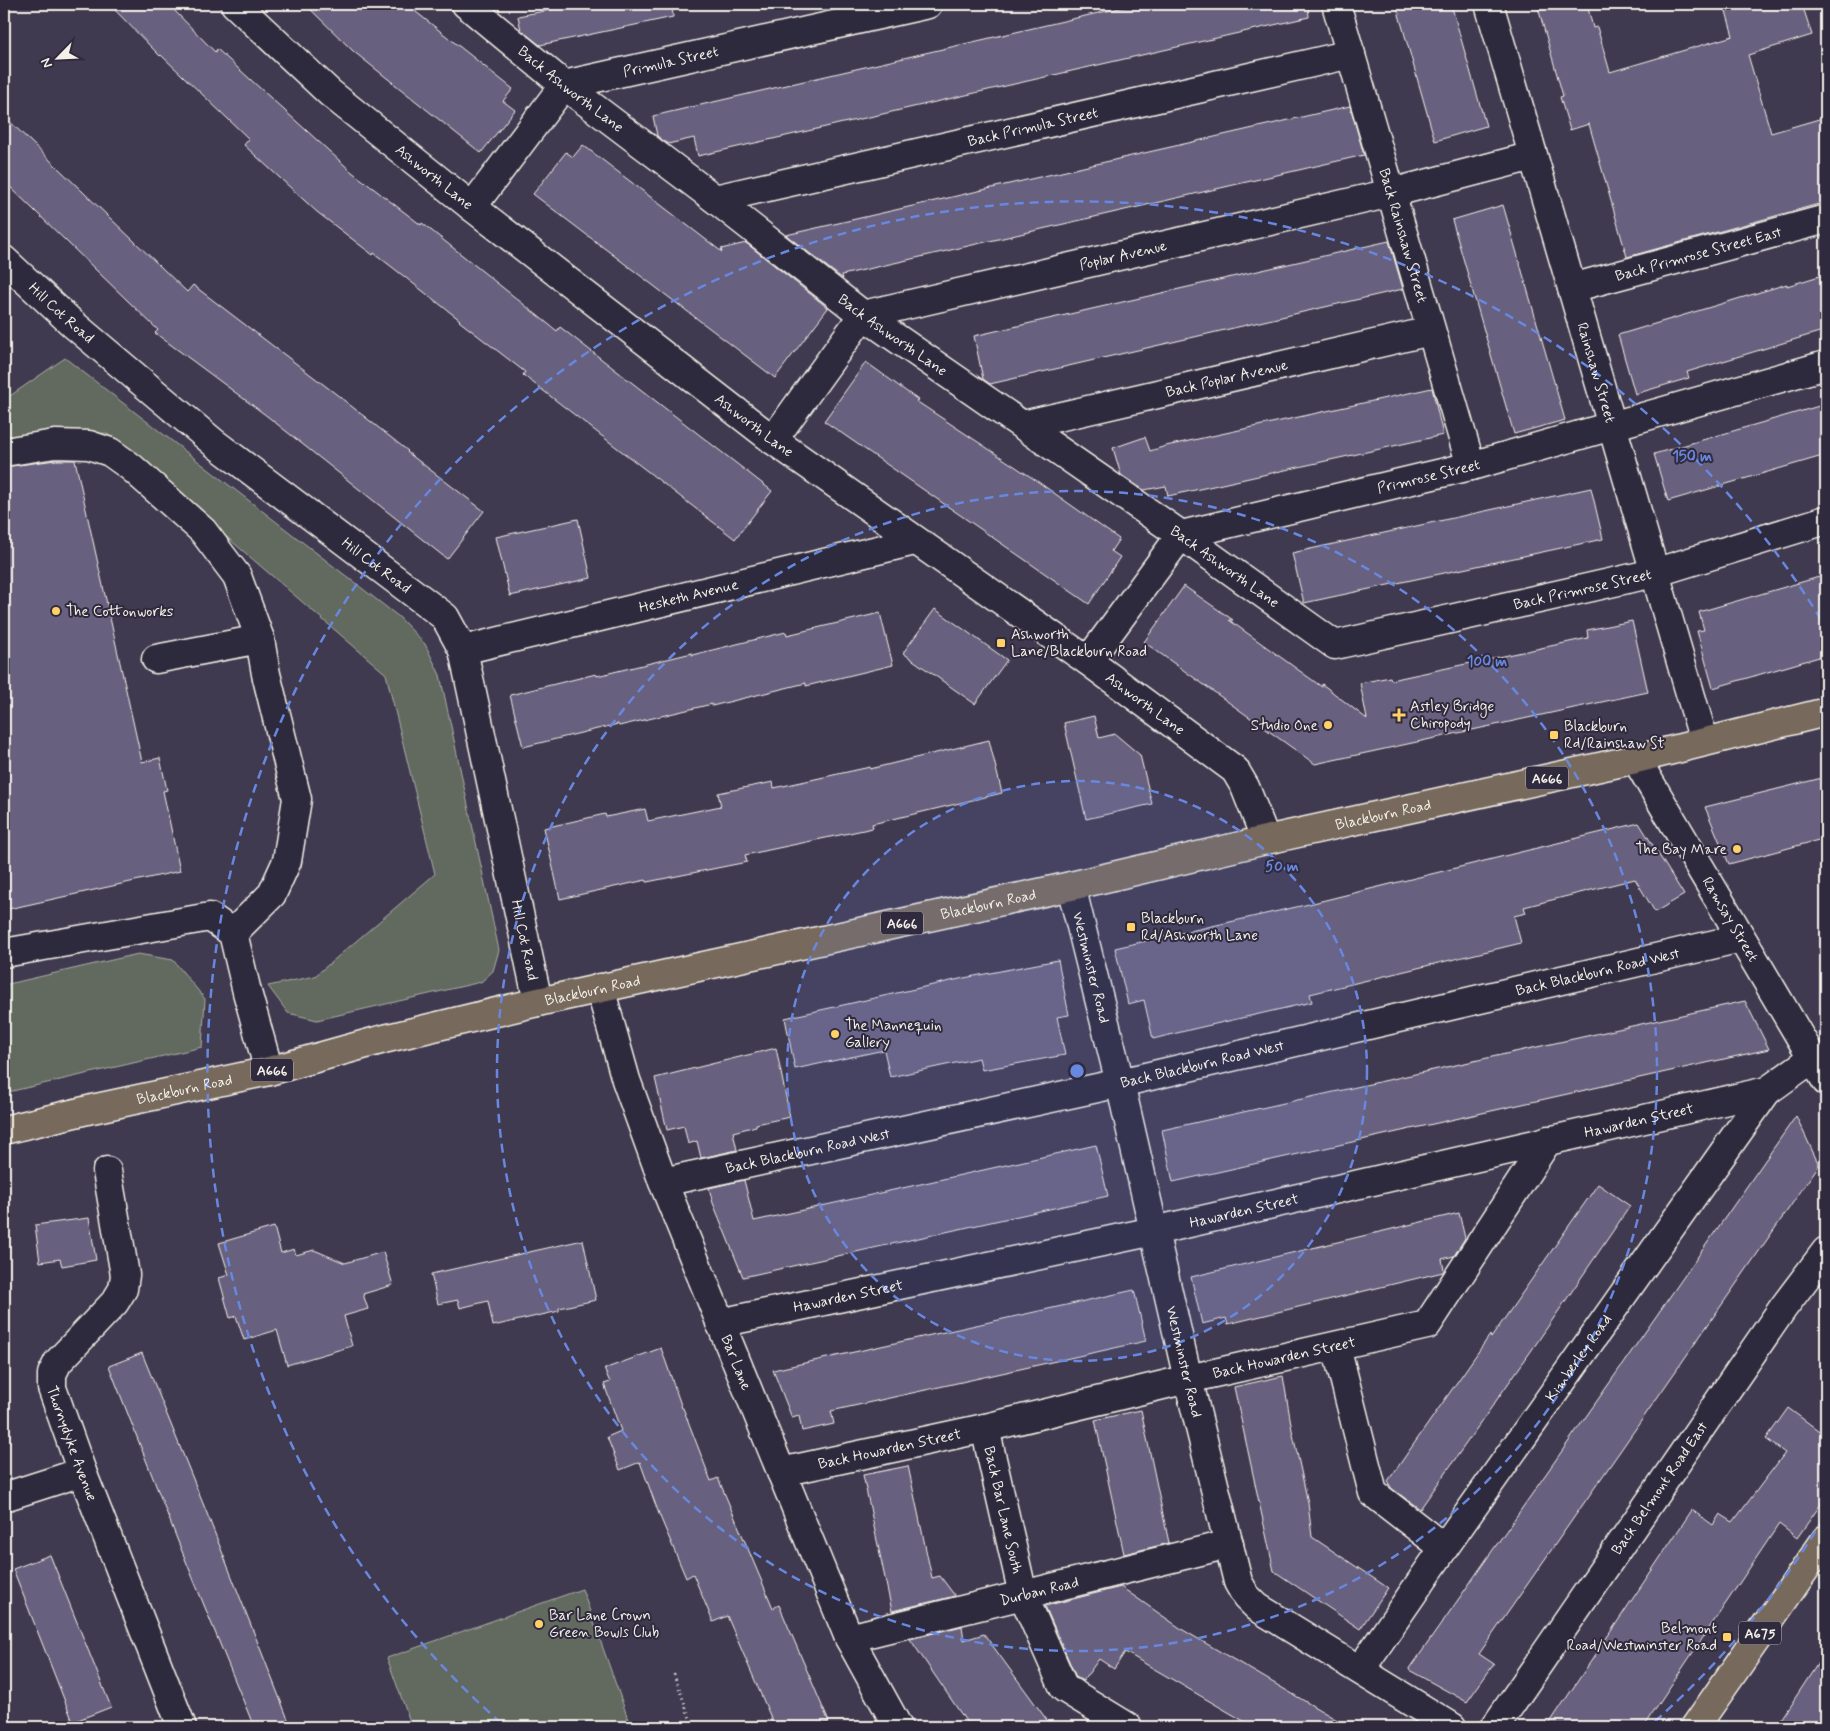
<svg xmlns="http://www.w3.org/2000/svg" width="1830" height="1731" viewBox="0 0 1830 1731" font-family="Mynerve,sans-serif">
<rect width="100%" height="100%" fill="#403a51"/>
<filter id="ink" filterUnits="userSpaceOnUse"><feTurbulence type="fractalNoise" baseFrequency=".02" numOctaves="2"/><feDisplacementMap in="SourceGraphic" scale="10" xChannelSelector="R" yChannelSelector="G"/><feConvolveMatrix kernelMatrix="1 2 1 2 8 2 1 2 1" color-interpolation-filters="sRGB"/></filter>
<g filter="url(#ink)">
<g fill="#626b5f" stroke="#abaea4">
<path d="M65,358L399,617L425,644L440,675L499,950L493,971L481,982L317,1020L288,1013L268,986L315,976L435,874L386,674L106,433L4,442V400Z"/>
<path d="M138,954L173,960L205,999L202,1047L4,1093V985Z"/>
<path d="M582,1589L631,1727H412L387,1658Z"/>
</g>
<g fill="#67617f" stroke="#f4f1e8">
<path d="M109,4H168L215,52L217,49L352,172L421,225L422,223L557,331L560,327L772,491L735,539L523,375L525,372L459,321L460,320L374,253L373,255L317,212L244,145L249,139L161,55L160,56Z"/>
<path d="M305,4H406L513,89L503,101L515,110L481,153L353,51Z"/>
<path d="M582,4H672L673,17L540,45L521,30L518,16Z"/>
<path d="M1137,4H1308L1309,17L698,156L694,138L668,144L657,136L653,116Z"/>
<path d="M1396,4H1451L1486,126L1435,141Z"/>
<path d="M1537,4H1587L1593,28L1597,27L1610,72L1733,36L1724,4H1802L1812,35L1748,55L1771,133L1826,117V202L1627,257L1589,124L1570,130L1560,97L1563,96Z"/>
<path d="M1350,106L1364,155L842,275L843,279L786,235Z"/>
<path d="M4,116L187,292L193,285L336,394L408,451L407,452L484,511L447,559L267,416L155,333L158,330L4,181Z"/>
<path d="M583,145L722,252L721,249L746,243L828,308L775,378L533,194L566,152L573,157Z"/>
<path d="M1503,205L1565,420L1514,434L1452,220Z"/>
<path d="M1389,241L1403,289L990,384L983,379L974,336Z"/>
<path d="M1826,274V330L1687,372L1689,378L1635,394L1618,335L1787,284V286Z"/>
<path d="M866,362L918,400L916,401L1037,481L1119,539L1111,551L1120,557L1089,604L824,421Z"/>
<path d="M1432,388L1443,435L1168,496L1166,486L1144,490L1121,475L1113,448L1145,437L1150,451L1166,446Z"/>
<path d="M1826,404V455L1668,501L1654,454Z"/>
<path d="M56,460H75L142,762L160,758L167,790L163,791L180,871L4,910V467Z"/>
<path d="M1591,488L1603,539L1304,603L1292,553Z"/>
<path d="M578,519L591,578L510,596L496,537Z"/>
<path d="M1826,575V655L1713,688L1697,631L1704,630L1699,612Z"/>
<path d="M1184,586L1233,620H1229L1322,687V684L1367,719L1360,683L1390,677L1391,680L1588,638L1587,630L1632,621L1648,692L1315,764L1144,642Z"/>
<path d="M935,609L1007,660L975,704L903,653Z"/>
<path d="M880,613L893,665L806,686V683L712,706V704L619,726L618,724L523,747L510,695L596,674L597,676L692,653V655L786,632L787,635Z"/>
<path d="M1094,716L1099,738L1115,734L1140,755L1152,804L1086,819L1064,723Z"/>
<path d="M989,740L1002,793L872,824L873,828L745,855L747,862L647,882L646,880L560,899L544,828L605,814L606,817L645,809L648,821L721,806L718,793L773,782L774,788L870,767V769Z"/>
<path d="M1826,777V838L1729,864L1705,807Z"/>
<path d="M1639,823L1684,895L1655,912L1635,879L1524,907L1526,913L1514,916L1521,943L1310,994L1312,1002L1193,1029L1153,1039L1144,1000L1128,1004L1115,948L1305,905Z"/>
<path d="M1058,960L1069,1015L1057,1017L1065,1055L982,1070L979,1058L890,1077L884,1050L795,1069L785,1018L964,978Z"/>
<path d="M1745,1001L1769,1049L1173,1182L1162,1130Z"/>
<path d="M776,1048L790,1117L756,1124V1126L733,1132L737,1150L701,1158L697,1141L688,1144L684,1126L667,1130L655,1078Z"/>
<path d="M1796,1116L1819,1165L1479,1654L1494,1664L1467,1702L1409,1670Z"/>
<path d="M1096,1145L1108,1196L743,1277L713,1203L709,1188L744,1180L754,1221Z"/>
<path d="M1598,1184L1630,1206L1536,1344L1420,1509L1391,1488L1388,1481L1490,1335L1491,1338Z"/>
<path d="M1459,1213L1465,1238L1454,1256L1442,1259L1444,1270L1443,1272L1228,1324L1226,1318L1202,1324L1191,1277Z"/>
<path d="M89,1218L96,1260L62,1266L60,1259L40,1262L35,1225Z"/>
<path d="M274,1227L281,1253L294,1249L296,1255L314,1250L345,1263L383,1252L393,1285L363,1294L368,1309L344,1316L352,1346L287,1365L277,1330L244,1340L236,1316L230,1318L219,1278L229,1275L219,1243Z"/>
<path d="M583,1240L596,1300L559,1308V1311L493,1326L488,1301L460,1308L458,1300L438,1304L431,1274Z"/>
<path d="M1134,1290L1146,1341L831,1411L834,1424L802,1431L799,1416L792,1418L773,1370Z"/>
<path d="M661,1348L682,1408H683L711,1481L718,1478L773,1608L779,1605L829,1722L808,1727H775L727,1616L713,1622L693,1574L686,1578L659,1514L640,1462L620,1470L607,1437L621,1431L604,1384L610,1382L604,1369Z"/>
<path d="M142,1353L206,1511L291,1727H254L179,1544L109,1366Z"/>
<path d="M1283,1376L1292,1430L1308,1503L1312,1537L1388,1588L1360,1629L1274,1571L1234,1387Z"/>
<path d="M1788,1408L1826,1436V1497L1797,1538L1779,1524L1643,1727H1547L1692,1510L1713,1525L1720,1514L1733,1522L1785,1453L1766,1439Z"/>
<path d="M1141,1410L1169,1543L1124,1554L1095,1420Z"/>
<path d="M908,1466L932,1578L940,1576L955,1596L892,1611L863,1475Z"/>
<path d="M50,1555L111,1707L73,1722L13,1569Z"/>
<path d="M1121,1587L1183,1630L1349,1727H1254L1125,1652L1114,1669L1099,1659L1083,1681L1076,1677L1045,1606Z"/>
<path d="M962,1626L964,1640L984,1634L1052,1727H970L910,1639Z"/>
<path d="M1826,1651V1727H1776Z"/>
</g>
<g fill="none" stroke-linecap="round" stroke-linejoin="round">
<g stroke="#f4f1e8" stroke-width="31">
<g id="minor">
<path id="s1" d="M235,4L330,93L472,207L773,440L1088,661L1235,770L1245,787L1266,840"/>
<path id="s2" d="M466,4L564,85L715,199L863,315L1181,535L1335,645L1654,573L1826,520"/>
<path id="s3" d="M1336,4L1471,466"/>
<path id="s4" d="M1489,4L1704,741"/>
<path id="s5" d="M715,199L1351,54"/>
<path id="s6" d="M472,207L564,85L928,4"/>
<path id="s7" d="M4,260L73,324L213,442L445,617L463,650L538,1002"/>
<path id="s8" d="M1572,288L1826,219"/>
<path id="s9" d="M1023,425L1431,331"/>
<path id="s10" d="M773,440L863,315L1391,193L1533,156"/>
<path d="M4,452L55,444L89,445L110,452L131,467L203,531L237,576L260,639"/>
<path id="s11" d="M463,650L915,541"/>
<path d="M156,659L260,639L266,674L297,799L287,861L272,894L233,933"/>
<path id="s12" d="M1088,661L1181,535L1471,466L1826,365"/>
<path id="s13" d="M1636,759L1826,1081"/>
<path id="s14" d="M1071,886L1120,1083L1188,1379L1238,1582L1246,1596L1257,1607L1452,1727"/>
<path d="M4,953L210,917L233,933L247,992L269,1071"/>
<path id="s15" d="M600,988L626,1080L663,1182L849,1638L898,1727"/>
<path id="s16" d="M107,1171L125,1275L123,1289L115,1302L58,1362L52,1374V1388L82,1472L182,1727"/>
<path id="s17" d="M663,1182L1120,1083L1741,938"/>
<path id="s18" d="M720,1323L1154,1231L1767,1091"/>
<path d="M1336,1346L1373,1493L1444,1548"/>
<path id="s19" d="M985,1428L1023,1595L1064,1688L1128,1727"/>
<path id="s20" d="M781,1472L985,1428L1188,1379L1427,1325L1548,1140"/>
<path d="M4,1497L82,1472"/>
<path id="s21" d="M849,1638L1229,1544"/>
<path id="s22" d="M1360,1670L1444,1548L1767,1091L1813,1058"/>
<path id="s23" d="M1495,1727L1783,1308L1826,1251"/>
</g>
</g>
<g stroke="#f4f1e8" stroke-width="31">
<path id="major" d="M1695,1727L1826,1539"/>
</g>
<g stroke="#f4f1e8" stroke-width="31">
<g id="highway">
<path id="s24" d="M4,1130L92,1109L269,1071L384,1039L538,1002L1071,886L1266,840L1636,759L1826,712"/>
</g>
</g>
<g stroke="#f4f1e8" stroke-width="3" stroke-dasharray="1 4" stroke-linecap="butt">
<path d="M674,1674L693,1727"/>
<path d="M844,1727L857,1724"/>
</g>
<use href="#minor" stroke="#2f2a3d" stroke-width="28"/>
<use href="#major" stroke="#77695c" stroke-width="28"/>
<use href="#highway" stroke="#77695c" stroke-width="28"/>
</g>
</g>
<circle cx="1077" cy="1071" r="290" fill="#6887de" fill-opacity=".12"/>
<g fill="none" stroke="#6887de" stroke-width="2.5" stroke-dasharray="9 6">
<circle cx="1077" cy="1071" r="290"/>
<circle cx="1077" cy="1071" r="580"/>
<path d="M1823 1519A870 870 0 0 1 1653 1723M501 1723A870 870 0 1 1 1823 623"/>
</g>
<g fill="#ffd166" stroke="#2f2a3d" stroke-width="2">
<circle cx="56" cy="611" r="5"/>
<rect x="996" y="638" width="10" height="10" rx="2.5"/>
<path d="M1396.5 707.5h5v5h5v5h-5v5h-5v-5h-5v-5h5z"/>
<circle cx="1328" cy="725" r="5"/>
<rect x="1549" y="730" width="10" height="10" rx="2.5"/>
<circle cx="1737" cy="849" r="5"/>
<rect x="1126" y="922" width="10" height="10" rx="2.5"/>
<circle cx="835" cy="1034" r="5"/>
<circle cx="539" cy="1624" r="5"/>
<rect x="1722" y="1632" width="10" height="10" rx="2.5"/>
</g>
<g text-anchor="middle" stroke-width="4" stroke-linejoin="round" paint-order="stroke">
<g fill="#2f2a3d" stroke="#b9b5b5" stroke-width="1">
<rect x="1526" y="766.5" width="42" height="23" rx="4"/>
<rect x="881" y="911.5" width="42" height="23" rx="4"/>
<rect x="251" y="1058.5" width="42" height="23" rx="4"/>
<rect x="1739" y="1621.5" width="42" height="23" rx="4"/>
</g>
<g font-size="14" font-weight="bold" fill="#f4f1e8">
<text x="1547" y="783">A666</text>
<text x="902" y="928">A666</text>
<text x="272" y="1075">A666</text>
<text x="1760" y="1638">A675</text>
</g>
<g font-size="15" fill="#f4f1e8" stroke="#2f2a3d">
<text dy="5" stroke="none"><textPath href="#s6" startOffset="262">Primula Street</textPath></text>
<text dy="5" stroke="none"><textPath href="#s2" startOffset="135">Back Ashworth Lane</textPath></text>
<text dy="5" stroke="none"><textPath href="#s5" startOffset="326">Back Primula Street</textPath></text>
<text dy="5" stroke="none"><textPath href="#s1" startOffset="264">Ashworth Lane</textPath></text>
<text dy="5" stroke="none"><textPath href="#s3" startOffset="241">Back Rainshaw Street</textPath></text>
<text dy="5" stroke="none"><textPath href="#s8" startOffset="131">Back Primrose Street East</textPath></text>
<text dy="5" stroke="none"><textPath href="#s10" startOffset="421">Poplar Avenue</textPath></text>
<text dy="5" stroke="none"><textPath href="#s7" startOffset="78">Hill Cot Road</textPath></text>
<text dy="5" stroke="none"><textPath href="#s2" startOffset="540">Back Ashworth Lane</textPath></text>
<text dy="5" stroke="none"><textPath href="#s4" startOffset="384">Rainshaw Street</textPath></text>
<text dy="5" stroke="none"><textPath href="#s9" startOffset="209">Back Poplar Avenue</textPath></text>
<text dy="5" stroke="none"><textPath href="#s1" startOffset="669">Ashworth Lane</textPath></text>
<text dy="5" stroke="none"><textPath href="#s12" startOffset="411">Primrose Street</textPath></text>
<text dy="5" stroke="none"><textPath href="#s7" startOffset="482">Hill Cot Road</textPath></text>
<text dy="5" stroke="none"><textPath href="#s2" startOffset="945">Back Ashworth Lane</textPath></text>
<text dy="5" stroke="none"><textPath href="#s2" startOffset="1334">Back Primrose Street</textPath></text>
<text dy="5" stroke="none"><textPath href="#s11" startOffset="232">Hesketh Avenue</textPath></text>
<text dy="5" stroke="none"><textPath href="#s1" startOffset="1149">Ashworth Lane</textPath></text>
<text dy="5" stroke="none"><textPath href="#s24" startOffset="1415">Blackburn Road</textPath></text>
<text dy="5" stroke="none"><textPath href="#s24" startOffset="1010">Blackburn Road</textPath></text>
<text dy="5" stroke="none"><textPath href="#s13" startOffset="186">Ramsay Street</textPath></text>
<text dy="5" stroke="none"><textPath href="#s7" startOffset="902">Hill Cot Road</textPath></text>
<text dy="5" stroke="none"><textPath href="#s14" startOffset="84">Westminster Road</textPath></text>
<text dy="5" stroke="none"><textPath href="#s17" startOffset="958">Back Blackburn Road West</textPath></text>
<text dy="5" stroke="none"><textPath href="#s24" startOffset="605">Blackburn Road</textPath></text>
<text dy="5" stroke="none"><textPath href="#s17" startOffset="552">Back Blackburn Road West</textPath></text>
<text dy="5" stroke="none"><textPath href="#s24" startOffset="185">Blackburn Road</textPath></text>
<text dy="5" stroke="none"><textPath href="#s18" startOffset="941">Hawarden Street</textPath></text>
<text dy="5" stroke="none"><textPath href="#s17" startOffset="148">Back Blackburn Road West</textPath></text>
<text dy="5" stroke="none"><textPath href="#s18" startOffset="536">Hawarden Street</textPath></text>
<text dy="5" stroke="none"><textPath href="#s18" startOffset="131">Hawarden Street</textPath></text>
<text dy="5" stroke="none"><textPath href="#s22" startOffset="381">Kimberley Road</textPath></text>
<text dy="5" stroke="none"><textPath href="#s20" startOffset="516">Back Howarden Street</textPath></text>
<text dy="5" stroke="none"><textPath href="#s14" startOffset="489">Westminster Road</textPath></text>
<text dy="5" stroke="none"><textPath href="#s15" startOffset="399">Bar Lane</textPath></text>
<text dy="5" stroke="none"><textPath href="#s16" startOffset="304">Thornydyke Avenue</textPath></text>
<text dy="5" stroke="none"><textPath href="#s20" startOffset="111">Back Howarden Street</textPath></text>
<text dy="5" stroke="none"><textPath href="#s23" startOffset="290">Back Belmont Road East</textPath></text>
<text dy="5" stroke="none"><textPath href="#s19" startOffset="84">Back Bar Lane South</textPath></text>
<text dy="5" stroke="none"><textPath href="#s21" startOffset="196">Durban Road</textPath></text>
</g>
<g font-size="15" fill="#f4f1e8" stroke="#2f2a3d" text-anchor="start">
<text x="66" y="616">The Cottonworks</text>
<text x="1011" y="639">Ashworth<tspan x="1011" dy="17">Lane/Blackburn Road</tspan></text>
<text x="1410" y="711">Astley Bridge<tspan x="1410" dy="17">Chiropody</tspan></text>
<text x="1318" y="730" text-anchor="end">Studio One</text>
<text x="1564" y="731">Blackburn<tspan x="1564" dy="17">Rd/Rainshaw St</tspan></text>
<text x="1727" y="854" text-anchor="end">The Bay Mare</text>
<text x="1141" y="923">Blackburn<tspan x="1141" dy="17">Rd/Ashworth Lane</tspan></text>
<text x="845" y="1030">The Mannequin<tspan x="845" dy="17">Gallery</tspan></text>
<text x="549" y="1620">Bar Lane Crown<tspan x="549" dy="17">Green Bowls Club</tspan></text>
<text x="1717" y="1633" text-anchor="end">Belmont<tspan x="1717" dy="17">Road/Westminster Road</tspan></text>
</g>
</g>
<circle cx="1077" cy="1071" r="8" fill="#6887de" stroke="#2f2a3d" stroke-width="2.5"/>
<g font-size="15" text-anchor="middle" font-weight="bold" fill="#6887de" stroke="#2f2a3d" stroke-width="4" stroke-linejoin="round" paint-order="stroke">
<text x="1692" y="461">150 m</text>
<text x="1487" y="666">100 m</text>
<text x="1282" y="871">50 m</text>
</g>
<rect width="1830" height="1731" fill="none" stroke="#2f2a3d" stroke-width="20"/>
<rect x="10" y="10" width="1810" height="1711" fill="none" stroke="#f4f1e8" stroke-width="2" filter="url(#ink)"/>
<g transform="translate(58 58) rotate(246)" stroke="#2f2a3d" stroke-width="4" paint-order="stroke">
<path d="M0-4L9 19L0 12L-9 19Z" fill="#f4f1e8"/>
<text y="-8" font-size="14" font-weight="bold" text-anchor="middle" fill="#f4f1e8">N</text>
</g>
</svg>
